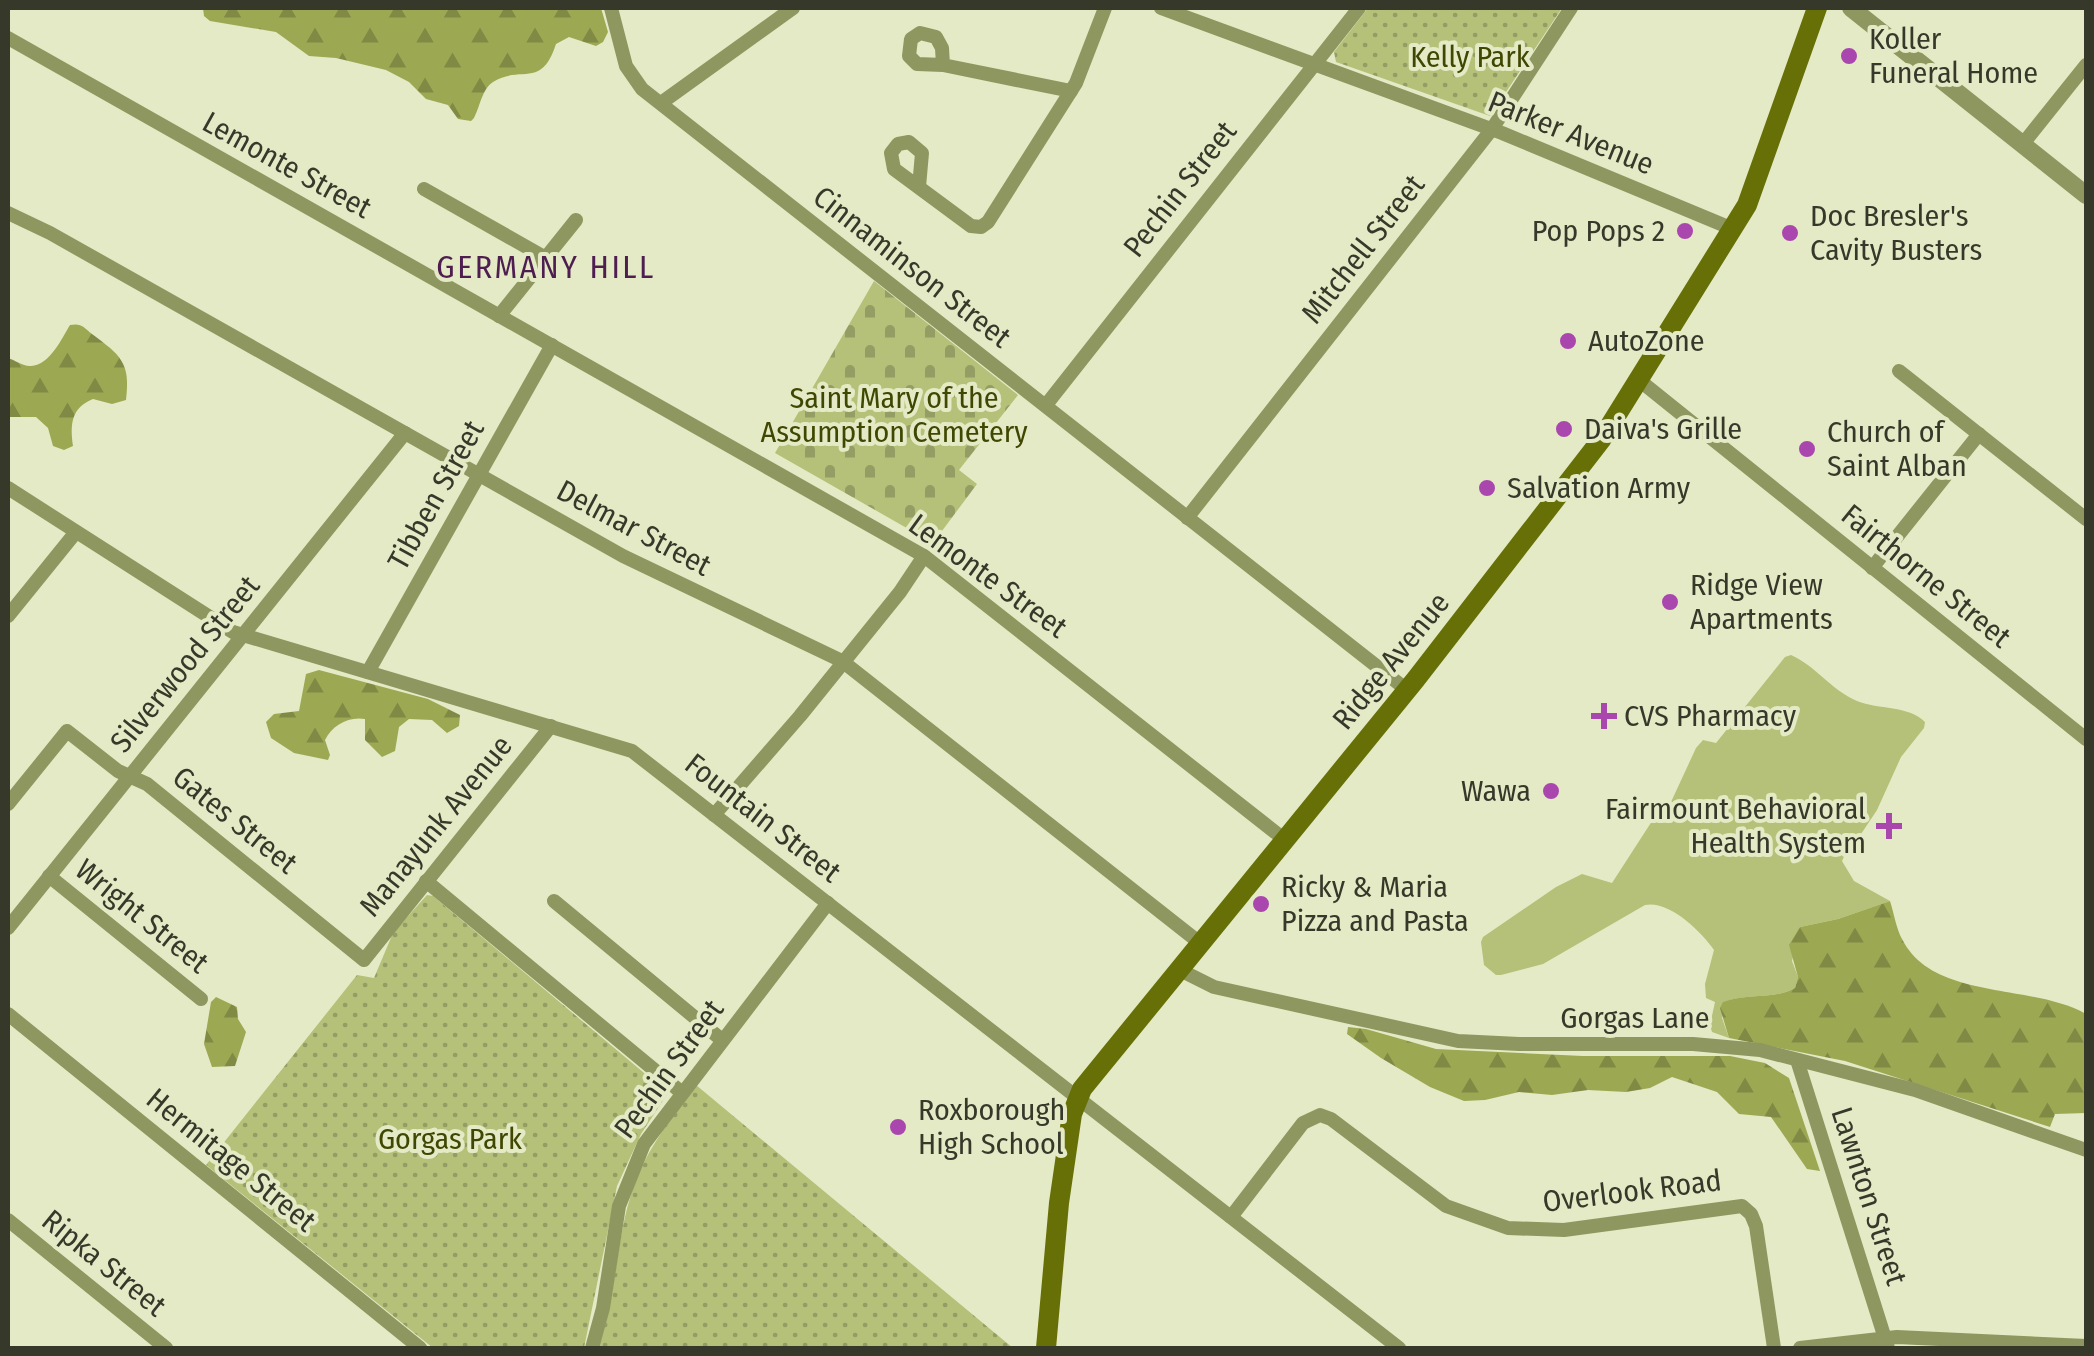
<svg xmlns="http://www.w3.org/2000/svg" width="2094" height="1356" viewBox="0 0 2094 1356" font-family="'Fira Sans Condensed',sans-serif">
<defs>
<pattern id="forest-firs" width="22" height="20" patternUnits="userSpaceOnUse" patternTransform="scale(2.5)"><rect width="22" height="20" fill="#9da852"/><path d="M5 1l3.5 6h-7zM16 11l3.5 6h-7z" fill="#818a44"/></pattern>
<pattern id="cemetery-stones" width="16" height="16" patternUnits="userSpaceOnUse" patternTransform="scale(2.5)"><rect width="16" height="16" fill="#b5c078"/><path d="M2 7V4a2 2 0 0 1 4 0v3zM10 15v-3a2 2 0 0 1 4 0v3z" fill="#949d63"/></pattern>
<pattern id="park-dots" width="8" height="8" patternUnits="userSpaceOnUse" patternTransform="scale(2.5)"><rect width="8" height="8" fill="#b5c078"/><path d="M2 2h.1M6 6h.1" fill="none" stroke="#949d63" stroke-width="1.8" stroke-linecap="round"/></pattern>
</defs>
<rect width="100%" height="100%" fill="#e4eac5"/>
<path fill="#b5c078" d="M1791,655C1816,666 1831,690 1857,701C1879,710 1908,705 1925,722L1924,728L1901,757L1877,810L1861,834L1851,841L1842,861L1854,881L1890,901L1838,919L1800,927L1792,961L1798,977L1795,988C1774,1000 1747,993 1724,1002L1722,1018L1729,1038L1712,1032L1710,1025L1715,1002L1706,998L1705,984L1714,950C1701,931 1669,900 1645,905L1543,964L1501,975H1496L1484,965L1481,942L1483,937L1556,887L1582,874L1612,883L1654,818L1671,802L1696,748L1703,740L1716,743L1785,657Z"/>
<g fill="url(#forest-firs)">
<path d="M203,8H601L608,32L603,42L596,46L569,37L556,44C541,90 522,64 493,82C482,89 480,107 474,118L471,121L458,119L448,105L426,99L409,82L386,70L336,58L309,56L276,32L210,21L204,16Z"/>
<path d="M70,325C82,323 83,327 92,334C120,355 131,362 126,400L112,404L93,399C71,408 70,424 73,446L64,450L53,446L48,428L36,417H8V358C15,360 24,367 31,366C50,365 62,338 70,325Z"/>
<path d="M319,670L428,699L460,715L459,726L447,733L432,720L409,719L399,727L395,751L382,757L365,740V719C349,716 332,725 325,740L330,755L328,760L294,753L271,738L266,722L274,714L299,711L306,674Z"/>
<path d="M1890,901C1894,913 1896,928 1902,939C1933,1001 2032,983 2086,1014V1113L2055,1114L2050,1127L1845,1061L1729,1038L1720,1008L1723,1002C1747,993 1774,1000 1795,988L1798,977L1789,945L1800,927L1838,919Z"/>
<path d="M216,997L237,1007L238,1019L246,1032L235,1066L212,1067L204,1044L211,1002Z"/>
<path d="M1348,1027L1366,1029L1436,1049L1583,1056H1730L1765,1063L1789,1078L1820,1171L1807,1169L1771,1117L1739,1114L1717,1092L1672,1077L1650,1088L1626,1092L1588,1090L1552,1095L1519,1092L1485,1100L1464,1101L1430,1087L1381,1058L1347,1034Z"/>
</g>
<path fill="url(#cemetery-stones)" d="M874,281L1018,395L959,470L977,484L933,543L775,453Z"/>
<g fill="url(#park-dots)">
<path d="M1368,8H1562L1490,116L1336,62L1334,52Z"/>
<path d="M427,895L433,896L668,1093L641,1134L617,1186L584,1348H433L206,1165L357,975L374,978L393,933Z"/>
<path d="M696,1085L1013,1348H598C616,1299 615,1248 630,1198C642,1155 670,1120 696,1085Z"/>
</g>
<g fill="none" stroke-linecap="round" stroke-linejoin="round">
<g stroke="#8f9760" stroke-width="14">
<path d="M611,8L626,66L642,89L1407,690"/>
<path d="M1161,8L1502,133L1733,229"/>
<path d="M8,38L924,556L1285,840"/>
<path d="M943,65L942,48L936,37L920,33L911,39L909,56L917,64L943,65L1071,91"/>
<path d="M661,103L793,8"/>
<path d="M2022,145L2086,65"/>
<path d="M919,187L922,153L909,142L898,144L891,153L894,169L971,226L981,227L988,222L1076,83L1105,8"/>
<path d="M424,189L546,258"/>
<path d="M8,213L50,233L623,556L842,661L1200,943"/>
<path d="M499,316L576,220"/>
<path d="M1899,371L2086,519"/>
<path d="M1639,380L2086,739"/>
<path d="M1046,405L1359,8"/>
<path d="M8,488L233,632L632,751L1399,1348"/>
<path d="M1187,518L1492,129L1571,8"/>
<path d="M1872,568L1979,434"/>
<path d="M8,616L76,532"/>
<path d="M368,672L552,345"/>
<path d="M8,804L67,731L118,771L147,784L364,960L551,726"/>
<path d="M714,815L800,716L900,592L924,556"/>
<path d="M49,876L201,999"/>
<path d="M426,881L681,1092"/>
<path d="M554,901L722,1040"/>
<path d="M8,928L405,433"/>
<path d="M1178,969L1214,987L1458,1041L1519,1044H1693L1760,1050L1915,1090L2086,1150"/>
<path d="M8,1014L420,1348"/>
<path d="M1797,1060L1888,1348"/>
<path d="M1231,1217L1303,1123L1320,1115L1331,1119L1446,1206L1508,1228L1564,1230L1742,1206L1751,1214L1756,1226L1774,1348"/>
<path d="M8,1220L166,1348"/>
<path d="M592,1348L603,1308L619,1206L644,1144L828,903"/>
<path d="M1800,1348L1897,1337L2086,1346"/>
</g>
<path stroke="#8f9760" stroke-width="18" d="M1851,8L2086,195"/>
<path stroke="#677006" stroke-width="20" d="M1046,1348L1059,1203L1072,1114L1082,1089L1416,679L1601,440L1747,205L1817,8"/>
</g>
<g fill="#a947ae" stroke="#e4eac5" stroke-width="4">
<circle cx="1849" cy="56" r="10"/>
<circle cx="1685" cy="231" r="10"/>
<circle cx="1790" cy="233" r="10"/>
<circle cx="1568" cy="341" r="10"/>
<circle cx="1564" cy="429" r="10"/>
<circle cx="1807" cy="449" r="10"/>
<circle cx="1487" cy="488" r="10"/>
<circle cx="1670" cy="602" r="10"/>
<path d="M1599 701h10v10h10v10h-10v10h-10v-10h-10v-10h10z"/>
<circle cx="1551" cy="791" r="10"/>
<path d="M1884 811h10v10h10v10h-10v10h-10v-10h-10v-10h10z"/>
<circle cx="1261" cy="904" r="10"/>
<circle cx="898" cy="1127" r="10"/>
</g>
<g text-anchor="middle" stroke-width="8" stroke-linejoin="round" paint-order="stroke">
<g font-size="30" fill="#36392a" stroke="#e4eac5" text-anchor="start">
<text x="1869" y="49">Koller<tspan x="1869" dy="34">Funeral Home</tspan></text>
<text x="1810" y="226">Doc Bresler's<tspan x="1810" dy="34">Cavity Busters</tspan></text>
<text x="1665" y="241" text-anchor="end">Pop Pops 2</text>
<text x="1588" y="351">AutoZone</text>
<text x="1584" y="439">Daiva's Grille</text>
<text x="1827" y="442">Church of<tspan x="1827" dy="34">Saint Alban</tspan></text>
<text x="1507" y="498">Salvation Army</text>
<text x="1690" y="595">Ridge View<tspan x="1690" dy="34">Apartments</tspan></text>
<text x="1624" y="726">CVS Pharmacy</text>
<text x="1531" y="801" text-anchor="end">Wawa</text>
<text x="1866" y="819" text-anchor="end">Fairmount Behavioral<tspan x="1866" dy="34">Health System</tspan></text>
<text x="1281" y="897">Ricky &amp; Maria<tspan x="1281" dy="34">Pizza and Pasta</tspan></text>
<text x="918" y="1120">Roxborough<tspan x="918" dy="34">High School</tspan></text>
</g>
<g font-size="30" fill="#404702" stroke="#e4eac5">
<text x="1470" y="67">Kelly Park</text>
<text x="894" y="408">Saint Mary of the<tspan x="894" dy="34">Assumption Cemetery</tspan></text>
<text x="450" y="1149">Gorgas Park</text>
</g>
<g font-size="30" fill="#36392a" stroke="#e4eac5">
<text transform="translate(1571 133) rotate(22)" y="10">Parker Avenue</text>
<text transform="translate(287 165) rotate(29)" y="10">Lemonte Street</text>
<text transform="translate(1180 189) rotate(-52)" y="10">Pechin Street</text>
<text transform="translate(1363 249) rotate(-52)" y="10">Mitchell Street</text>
<text transform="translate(912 267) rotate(38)" y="10">Cinnaminson Street</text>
<text transform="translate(436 495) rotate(-61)" y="10">Tibben Street</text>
<text transform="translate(634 528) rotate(28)" y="10">Delmar Street</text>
<text transform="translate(988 576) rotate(36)" y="10">Lemonte Street</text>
<text transform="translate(1926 576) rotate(39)" y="10">Fairthorne Street</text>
<text transform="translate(1391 661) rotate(-51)" y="10">Ridge Avenue</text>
<text transform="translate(185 664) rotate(-51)" y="10">Silverwood Street</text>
<text transform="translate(763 818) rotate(38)" y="10">Fountain Street</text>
<text transform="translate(235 820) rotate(39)" y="10">Gates Street</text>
<text transform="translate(436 826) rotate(-51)" y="10">Manayunk Avenue</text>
<text transform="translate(142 916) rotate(39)" y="10">Wright Street</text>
<text x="1635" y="1028">Gorgas Lane</text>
<text transform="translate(669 1069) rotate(-54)" y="10">Pechin Street</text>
<text transform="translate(231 1160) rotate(39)" y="10">Hermitage Street</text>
<text transform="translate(1632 1191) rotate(-7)" y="10">Overlook Road</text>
<text transform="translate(1869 1196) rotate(72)" y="10">Lawnton Street</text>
<text transform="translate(104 1263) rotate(39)" y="10">Ripka Street</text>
</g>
<g font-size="32" letter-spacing="2.5" fill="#4d1e4f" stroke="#e4eac5">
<text x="546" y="278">GERMANY HILL</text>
</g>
</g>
<rect width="2094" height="1356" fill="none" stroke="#36392a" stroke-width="20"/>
</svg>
